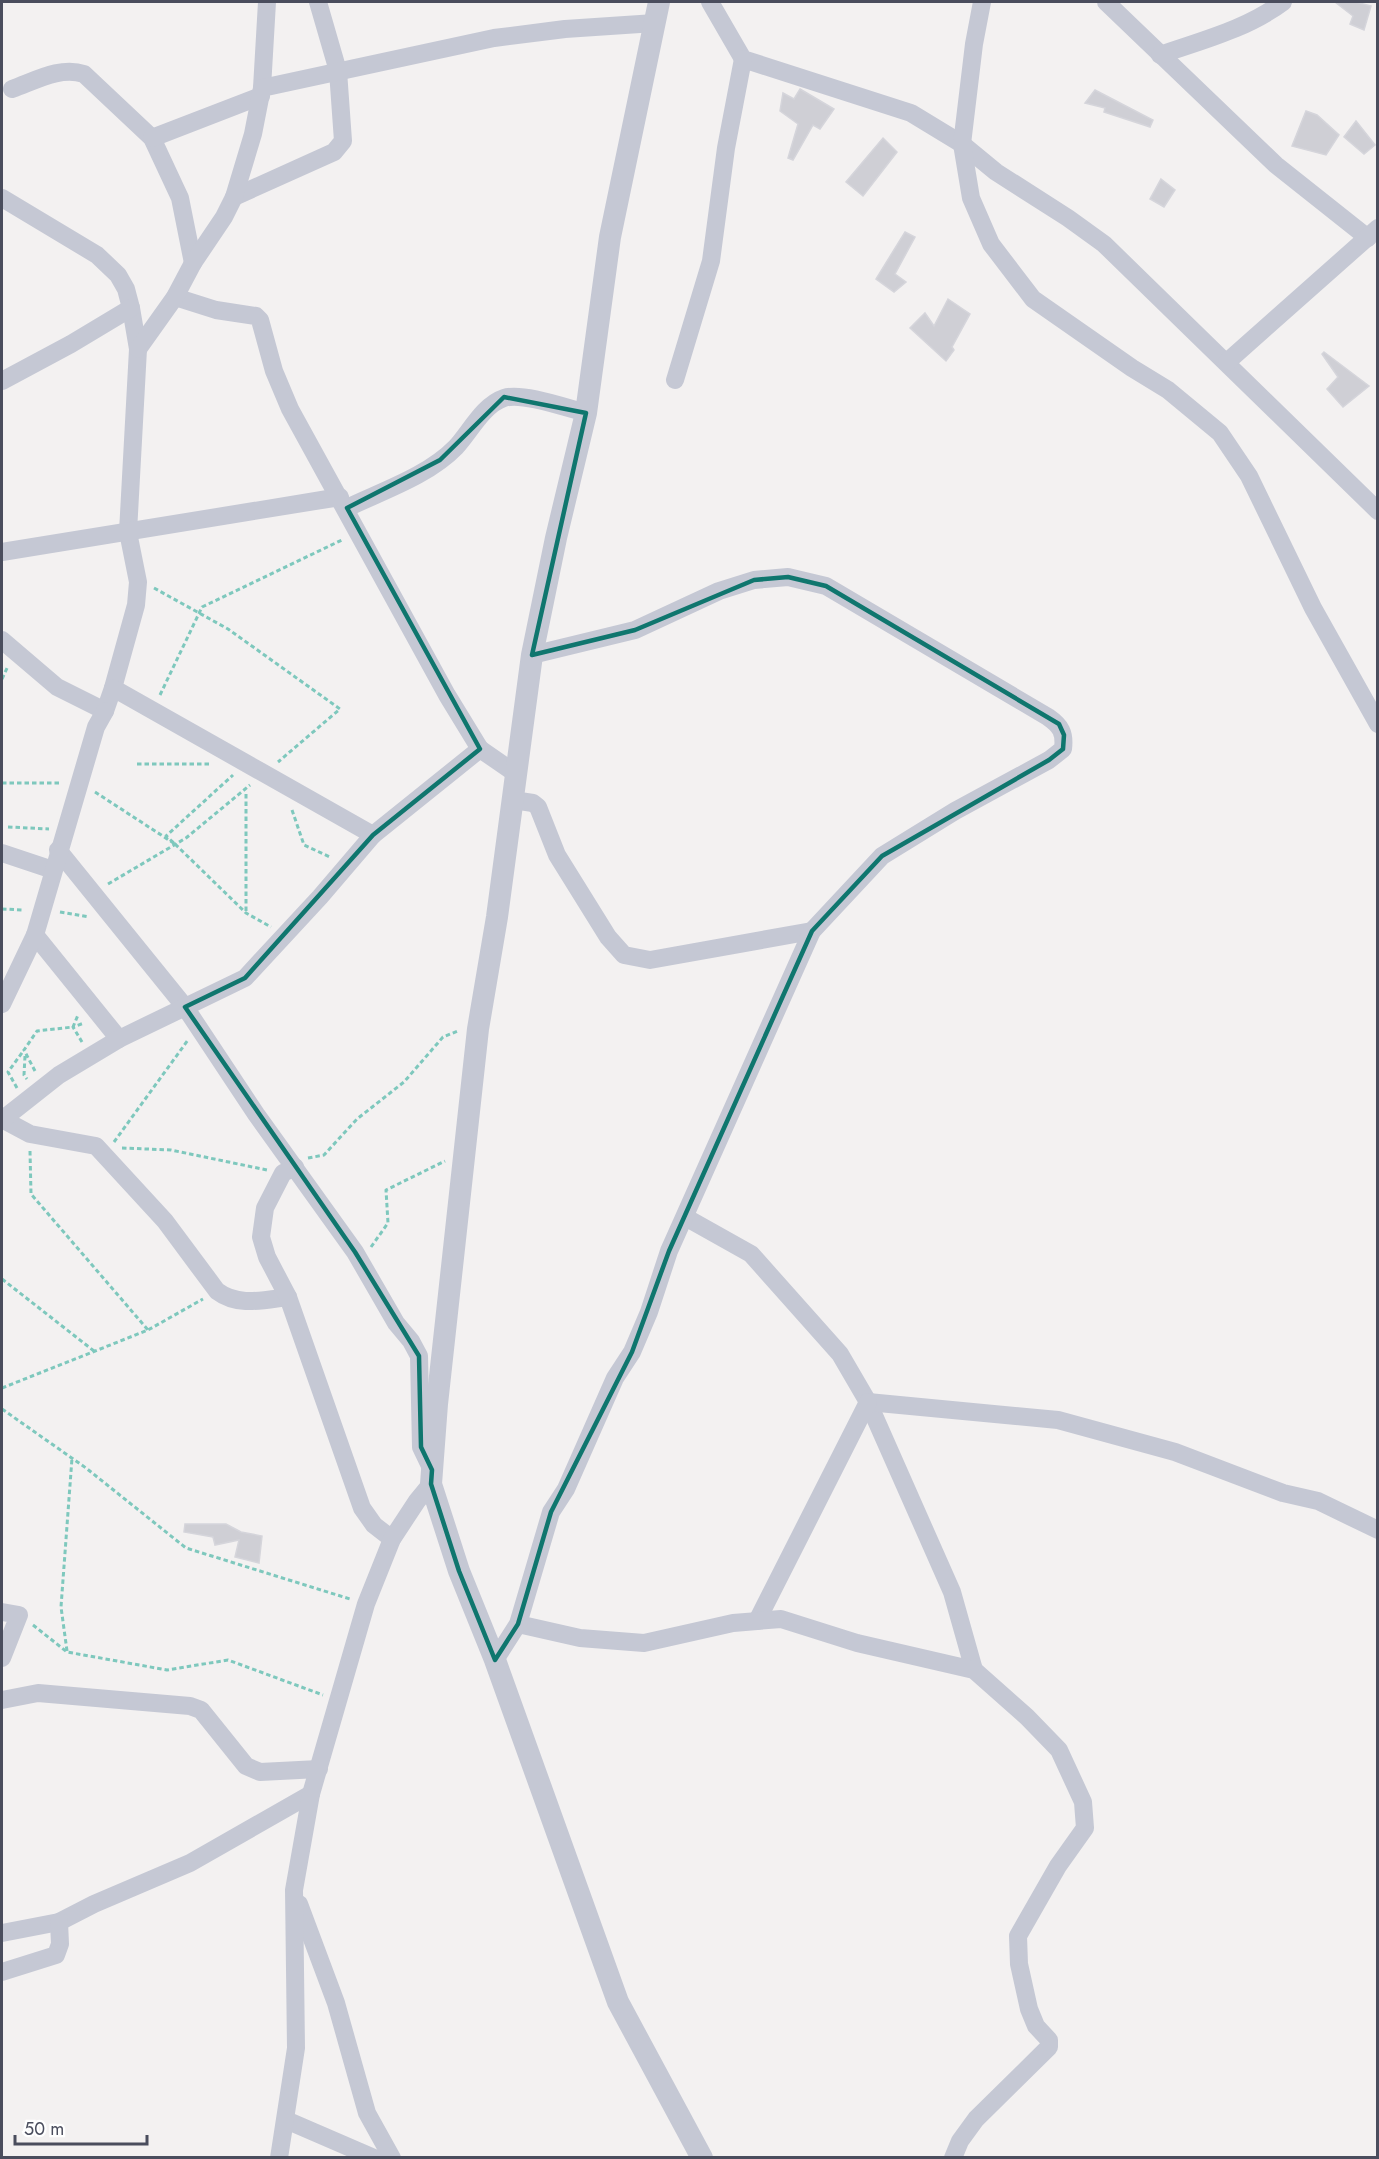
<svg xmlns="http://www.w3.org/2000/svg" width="1379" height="2159" viewBox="0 0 1379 2159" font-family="Jost,sans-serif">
<rect width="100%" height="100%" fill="#f3f1f1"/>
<g fill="#cfcfd5" stroke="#d5d5db" stroke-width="1.5">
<path d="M1335,2H1356L1371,6L1364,30L1350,24L1353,16Z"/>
<path d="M800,89L834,109L820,129L813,125L793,160L788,158L798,124L780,111L783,93L794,99Z"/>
<path d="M1095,90L1153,120L1150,127L1104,112L1105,108L1085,103Z"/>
<path d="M1306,111L1317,115L1339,135L1326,155L1292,146Z"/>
<path d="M1356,121L1375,145L1364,154L1344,137Z"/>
<path d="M883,138L897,152L863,196L846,182Z"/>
<path d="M1161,179L1175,190L1164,207L1150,199Z"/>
<path d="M905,232L915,237L895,274L906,282L894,292L876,279Z"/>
<path d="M948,299L970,314L952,347L954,350L946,361L910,328L925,313L934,326Z"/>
<path d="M1324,352L1369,386L1343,407L1327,389L1338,377L1322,354Z"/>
<path d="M185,1524H226L241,1532L262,1536L259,1563L235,1557L239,1540L215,1545L213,1537L184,1532Z"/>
</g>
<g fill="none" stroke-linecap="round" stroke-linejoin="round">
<g stroke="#7ec8bd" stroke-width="3" stroke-dasharray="4.5 3" stroke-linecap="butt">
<path d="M154,588L228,629L340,709L278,762"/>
<path d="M2,679L8,666"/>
<path d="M160,695L202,607L344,539"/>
<path d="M137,764H210"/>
<path d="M2,783H61"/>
<path d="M95,792L175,844L166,836L233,775"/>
<path d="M246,794V913"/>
<path d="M292,810L304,845L330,857"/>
<path d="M8,827L49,829"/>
<path d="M175,844L246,913L271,927"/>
<path d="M108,884L186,838L250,785"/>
<path d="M2,909L24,910"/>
<path d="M60,912L89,917"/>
<path d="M82,1042L73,1027L84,1023"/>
<path d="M25,1056L24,1075L27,1079"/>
<path d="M35,1071L24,1050L37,1031L73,1027L78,1015"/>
<path d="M17,1088L8,1072L24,1050"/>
<path d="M114,1142L188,1040"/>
<path d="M122,1148L171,1150L267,1170"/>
<path d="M30,1151L31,1194L148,1330"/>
<path d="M308,1158L324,1155L357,1119L404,1082L443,1037L458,1031"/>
<path d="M371,1247L388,1223L386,1190L445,1161"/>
<path d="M2,1279L94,1351"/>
<path d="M2,1388L148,1330L203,1299"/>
<path d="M2,1409L86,1468L186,1548L350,1599"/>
<path d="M33,1625L67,1652L167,1670L228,1660L323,1695"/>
<path d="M67,1651L61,1607L72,1458"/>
</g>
<g stroke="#c5c8d4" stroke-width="18">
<path d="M710,2L743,59L911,113L962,144L996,172L1068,218L1104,244L1378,511"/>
<path d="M982,2L974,44L962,144L971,198L991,244L1033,299L1132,368L1168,390L1220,433L1249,476L1313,608L1378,724"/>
<path d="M1106,2L1276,165L1368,238"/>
<path d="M1160,55C1203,40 1247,29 1283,2"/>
<path d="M262,88L267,2"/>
<path d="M12,89C35,81 60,66 84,74L152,138L180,198L193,263"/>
<path d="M152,138L261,96"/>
<path d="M234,197L334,152L343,141L338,71L318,2"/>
<path d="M2,198L97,255L118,275L126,289L131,308L138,349L128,532L138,582L136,605L113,688"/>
<path d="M175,297L216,310L256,316L260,320L274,371L290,409L447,695L480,749"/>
<path d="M138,349L175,297L193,263L224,217L234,197L253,134L262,88L494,38L565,29L655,23"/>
<path d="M1227,362L1378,228"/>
<path d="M675,380L711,261L726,148L743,59"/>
<path d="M2,381L71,344L131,308"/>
<path d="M347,508C382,491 428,476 456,447C470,432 483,405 504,398C522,392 567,408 586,413"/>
<path d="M2,552L340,497"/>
<path d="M2,640L57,687L105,711L113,688L373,835L480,749L515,773"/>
<path d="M513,800L533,803L538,807L557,855L608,937L624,955L650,960L812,931"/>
<path d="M58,850L185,1007L256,1114L355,1252L396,1323L411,1341L419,1356L421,1447L432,1470"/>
<path d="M2,853L53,870"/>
<path d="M35,935L119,1039"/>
<path d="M2,1004L35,935L96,727L105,711"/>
<path d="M2,1119L30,1134L96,1146L165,1221L217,1291C238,1307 263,1300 288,1297"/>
<path d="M2,1120L59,1075L119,1039L245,978L320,897L373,835"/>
<path d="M295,1167L283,1173L265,1208L261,1237L267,1257L288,1297L362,1508L374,1525L392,1539"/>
<path d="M685,1217L751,1254L840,1354L868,1402L952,1592L974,1670"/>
<path d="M868,1402L1058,1420L1175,1452L1283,1493L1318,1501L1378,1530"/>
<path d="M2,1612L19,1615L2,1658"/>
<path d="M757,1621L868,1402"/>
<path d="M518,1624L580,1638L644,1643L733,1623L781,1619L857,1643L974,1670L1027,1717L1059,1750L1083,1802L1085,1828L1058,1866L1018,1936L1019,1964L1029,2009L1036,2026L1049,2040V2047L976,2119L960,2141L953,2158"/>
<path d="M495,1660L518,1624L551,1512L566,1489L615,1378L632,1352L649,1312L669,1251L812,931L882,856L955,811L1049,760L1063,749C1065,733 1061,726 1048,717L826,586L788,577L754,580L719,591L635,630L532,655"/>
<path d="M2,1700L38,1693L190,1706L201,1710L246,1766L260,1772L319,1769"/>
<path d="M299,1904L336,2003L367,2113L392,2158"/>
<path d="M2,1933L59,1922L94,1904L190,1863L311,1794"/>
<path d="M2,1972L56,1955L60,1944L59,1922"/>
<path d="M286,2120L374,2158"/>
<path d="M279,2158L296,2048L294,1890L311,1794L366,1604L392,1539L417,1501L431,1484"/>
</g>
<path stroke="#c5c8d4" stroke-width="22" d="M659,2L610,237L586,413L556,538L532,655L497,917L478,1029L437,1404L431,1484L459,1571L495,1660L618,2002L702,2158"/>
</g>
<path fill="none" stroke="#0f766e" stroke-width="4.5" stroke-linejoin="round" d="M504,397L586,413L532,655L635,630L754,580L788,577L826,586L1059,724L1064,735L1063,749L1049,760L882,856L812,931L669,1251L632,1352L551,1512L518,1624L495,1660L459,1571L431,1484L432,1470L421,1447L419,1356L355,1252L185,1007L245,978L373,835L480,749L347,508L440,460Z"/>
<rect width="1379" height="2159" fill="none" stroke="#4a4d5d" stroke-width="6"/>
<path d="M15 2135v9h132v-9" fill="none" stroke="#4a4d5d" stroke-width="3"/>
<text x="24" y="2135" font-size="18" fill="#4a4d5d" stroke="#ffffff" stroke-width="4.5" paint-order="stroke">50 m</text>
</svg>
